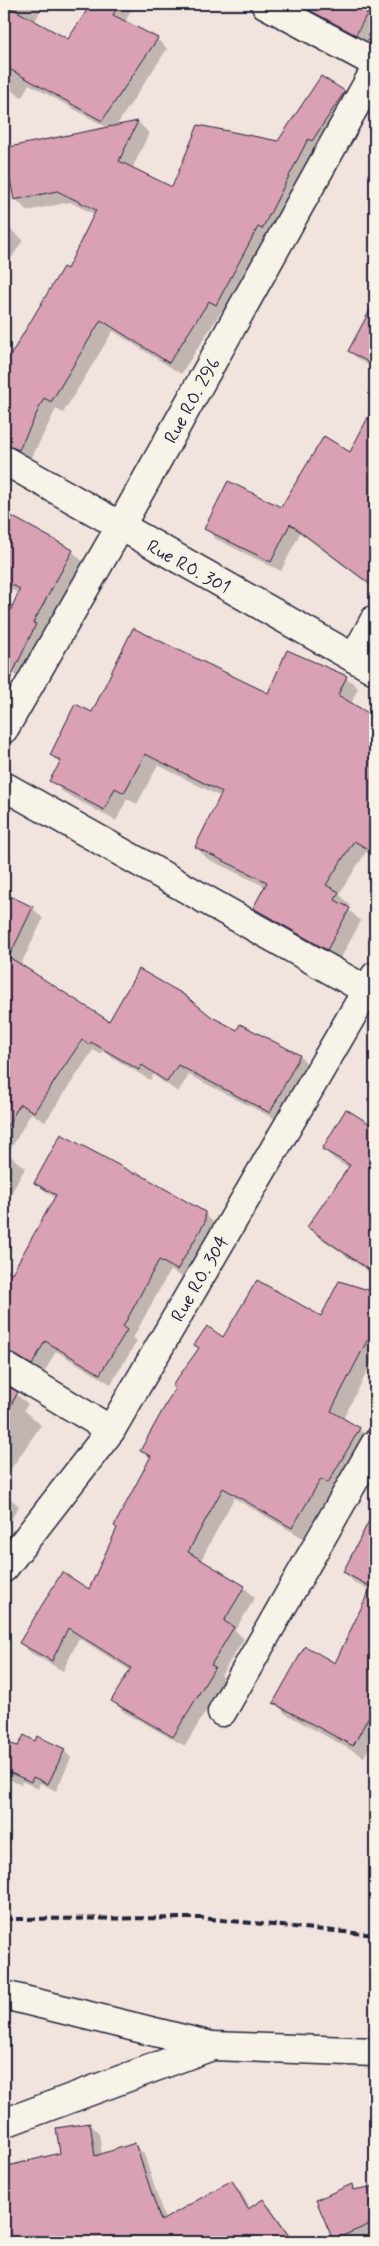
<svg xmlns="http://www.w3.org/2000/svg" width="379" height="2246" viewBox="0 0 379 2246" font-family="Mynerve,sans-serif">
<rect width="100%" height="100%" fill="#f1e3dd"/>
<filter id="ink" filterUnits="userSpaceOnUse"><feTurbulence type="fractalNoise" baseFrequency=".02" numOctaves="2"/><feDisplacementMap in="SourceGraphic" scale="10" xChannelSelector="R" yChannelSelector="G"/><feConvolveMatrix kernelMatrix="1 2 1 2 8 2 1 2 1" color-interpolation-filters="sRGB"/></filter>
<g filter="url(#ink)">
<g fill="#0003">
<path d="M4,4H44L35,21L69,41L91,4H127L132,9L125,22L157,39L167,49L116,126L138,122L149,133L132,169L172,189L278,143L344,92L355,104L227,315L221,312L181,374L113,331L63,413L56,409L30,461L4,452V368L64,268L67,271L96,215L70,202L27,211L16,199L108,128L29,84L22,97L4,86Z"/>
<path d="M293,4H375V29L367,45Z"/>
<path d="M4,224L23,240L4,270Z"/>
<path d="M375,304V369L360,360L350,350Z"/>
<path d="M375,407V589L300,533L281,571L216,539L206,529L281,508L350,454Z"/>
<path d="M4,513L50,537L72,551L84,563L26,680L4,670V627L20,594L4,586Z"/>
<path d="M346,677L358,688L351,704L375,719V857L366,852L339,894L350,905L348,909L361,921L339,961L266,920L254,908L266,887L208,859L196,847L221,797L158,765L137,804L127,799L116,821L63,792L51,780L60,764L51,755L92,713L269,695Z"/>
<path d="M4,894L33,908L43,919L20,966L109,1023L211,1018L238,1031L241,1026L300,1056L310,1067L281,1122L189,1075L178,1092L153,1075L150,1080L102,1051L100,1054L93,1050L45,1122L31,1113L8,1154L25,1168L4,1207Z"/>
<path d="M346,1111L375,1128V1276L319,1237L308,1226L349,1168L335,1160L324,1149Z"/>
<path d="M35,1183L204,1213L215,1224L188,1280L170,1270L133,1338L137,1341L111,1384L56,1351L43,1375L4,1366V1270L12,1274L55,1198Z"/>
<path d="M340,1282L375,1294V1356L343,1419L359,1429L370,1440L339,1493L332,1488L303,1538L234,1498L201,1560L244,1587L255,1598L235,1630L244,1639L221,1675L225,1679L185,1746L124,1712L113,1701L131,1671L79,1638L63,1671L31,1653L20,1643L89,1591L151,1459L142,1450L200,1349L196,1345L322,1318Z"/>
<path d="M4,1384L28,1404L24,1410L41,1425L4,1479Z"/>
<path d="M4,1493L19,1506L4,1532Z"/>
<path d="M375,1512V1737L364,1757L286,1714L275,1703L335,1664L370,1591L355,1583L344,1572Z"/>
<path d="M36,1743L64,1750L71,1758L56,1791L40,1783L38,1789L22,1781L21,1785L9,1779L6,1788H4V1744L18,1748Z"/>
<path d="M90,2124L99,2133L102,2155L135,2145L144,2154L165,2220L231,2182L240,2191L250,2208L263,2200L272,2209L294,2242H4V2168L62,2154Z"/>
<path d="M352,2186L361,2195L371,2237L359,2242H337L334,2239Z"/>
</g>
<g fill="#d9a1b3" stroke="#22223b">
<path d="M4,4L68,39L91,4H119L113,15L158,38L102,121L4,66Z"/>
<path d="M298,4H372L356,35Z"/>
<path d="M321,76L345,91L312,141L308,139L262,229L258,227L216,305L209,301L169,363L101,320L51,402L44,398L19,450L4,444V366L63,267L67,269L96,210L57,191L14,200L4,148L138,121L119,161L172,187L198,125L278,141Z"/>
<path d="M375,301V366L348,351Z"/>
<path d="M375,404V588L290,524L271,562L204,529L228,481L281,507L324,436L350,452Z"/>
<path d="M4,512L73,550L33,623L36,624L4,692V625L20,589L4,581Z"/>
<path d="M133,628L268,693L287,650L347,676L338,695L375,717V853L354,841L326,885L339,892L335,900L350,908L327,950L253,908L267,882L195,847L222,792L145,754L124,793L115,788L104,810L49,781L61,761L50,755L75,704L92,712Z"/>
<path d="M4,893L33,907L9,957L109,1021L139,969L183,994L212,1017L237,1030L240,1024L300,1055L270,1113L178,1065L167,1082L142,1065L139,1070L91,1042L89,1045L82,1040L34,1112L20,1104L4,1132Z"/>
<path d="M346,1109L375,1127V1274L307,1227L350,1165L322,1149Z"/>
<path d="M61,1134L135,1174L136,1172L205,1212V1222L177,1270L159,1260L123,1327L127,1330L100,1374L45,1341L32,1365L12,1353L4,1350V1268L12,1273L56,1195L34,1183Z"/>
<path d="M257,1280L321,1316L339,1281L375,1292V1342L368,1339L331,1411L360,1428L328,1483L321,1479L292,1528L223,1488L188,1552L245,1586L224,1621L234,1627L211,1665L215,1667L173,1737L111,1701L131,1668L68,1628L52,1661L19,1643L62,1572L89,1589L117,1528L114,1526L151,1456L140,1451L175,1388L172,1386L199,1348L194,1345L207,1326L223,1337Z"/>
<path d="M4,1384L18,1392L4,1418Z"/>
<path d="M375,1509V1705L353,1746L273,1703L305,1646L335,1663L371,1587L343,1572Z"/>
<path d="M24,1735L35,1741L37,1736L65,1749L48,1784L33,1777L31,1782L4,1770V1742L18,1746Z"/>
<path d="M90,2123L95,2156L135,2143L161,2221L232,2180L248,2209L263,2199L293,2242H9L4,2228V2167L60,2153L56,2128Z"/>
<path d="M352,2184L353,2190L375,2186V2222L333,2240L316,2200Z"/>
</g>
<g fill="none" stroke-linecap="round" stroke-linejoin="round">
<g stroke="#22223b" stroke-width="31">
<g id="street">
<path d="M265,4L375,63"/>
<path d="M4,460L375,670"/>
<path d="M354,658L375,619"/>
<path d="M4,729L120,527L375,70"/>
<path d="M4,1366L111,1430"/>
<path d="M4,1568L111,1430L375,976"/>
<path d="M222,1712L375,1444"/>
<path d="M4,1995L212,2046L375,2052"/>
<path d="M4,2123L212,2046"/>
</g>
</g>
<g stroke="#22223b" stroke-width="31">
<path id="secondary" d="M4,786L375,995"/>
</g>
<use href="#street" stroke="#f7f3e8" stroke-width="28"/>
<use href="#secondary" stroke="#f7f3e8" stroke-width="28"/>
<path stroke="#22223b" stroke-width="4" stroke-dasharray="8 4" stroke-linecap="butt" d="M4,1919L201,1918L375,1935"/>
</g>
</g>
<g text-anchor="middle" stroke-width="5" stroke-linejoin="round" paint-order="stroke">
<g font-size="19" fill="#22223b" stroke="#f7f3e8">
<text transform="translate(191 400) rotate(-61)" y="7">Rue RO. 296</text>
<text transform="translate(189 566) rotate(29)" y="7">Rue RO. 301</text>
<text transform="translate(199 1278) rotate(-60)" y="7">Rue RO. 304</text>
</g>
</g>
<rect width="379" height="2246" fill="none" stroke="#f7f3e8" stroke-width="20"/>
<rect x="10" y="10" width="359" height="2226" fill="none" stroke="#22223b" stroke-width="2" filter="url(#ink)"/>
</svg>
